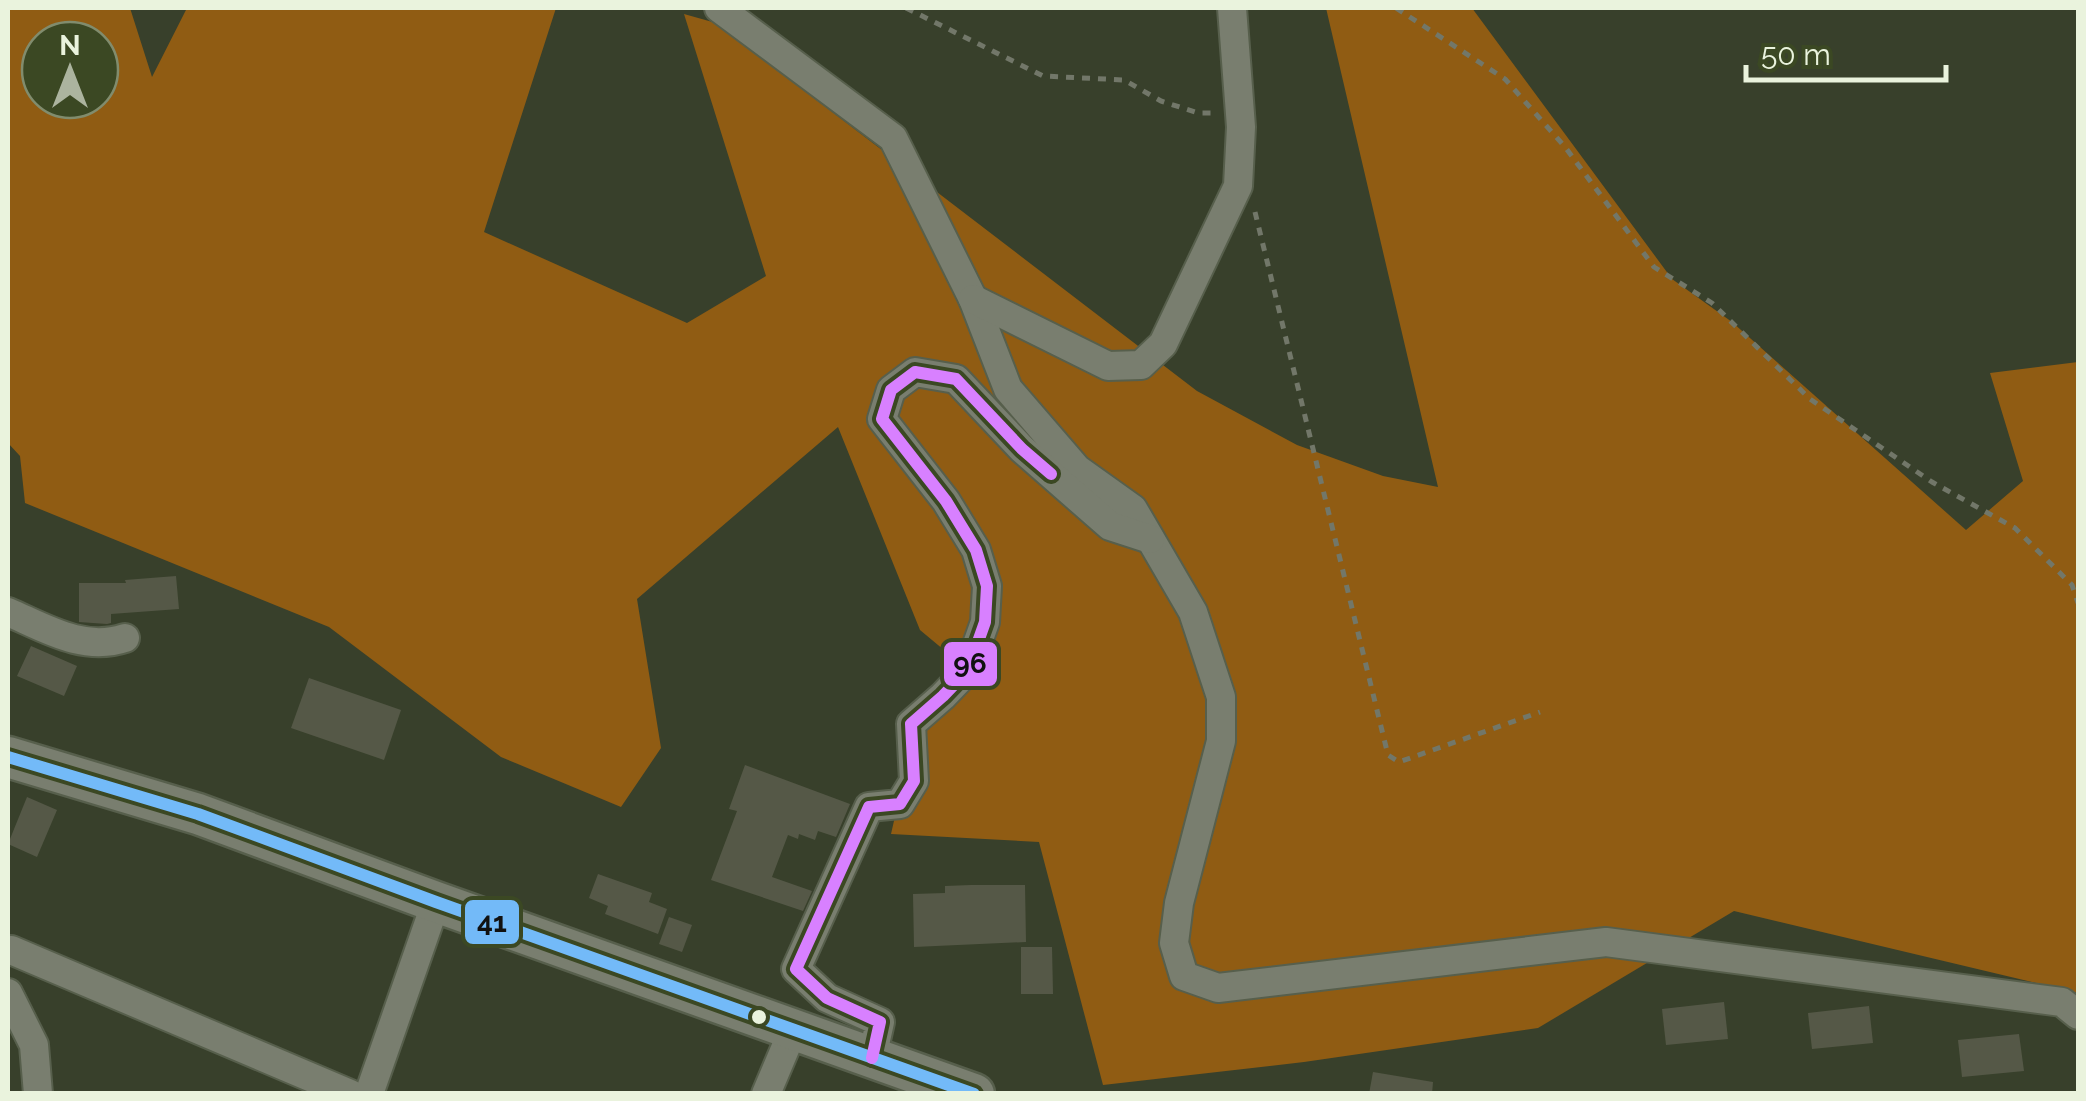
<svg xmlns="http://www.w3.org/2000/svg" width="2086" height="1101" viewBox="0 0 2086 1101" font-family="Raleway,sans-serif">
<rect width="100%" height="100%" fill="#38402b"/>
<path fill="#905c13" fill-rule="evenodd" d="M8,8H130L152,77L187,8H556L484,232L687,323L766,276L684,14L716,23L1197,391L1297,445L1383,476L1438,487L1326,8H1472L1672,279L1732,322L1966,530L2023,481L1990,373L2078,362V993L1734,911L1538,1028L1304,1062L1103,1085L1039,842L891,834L912,742L968,670L920,630L838,427L637,599L661,748L621,807L501,757L329,627L25,503L20,456L8,443ZM40,40H100V100H40Z"/>
<g fill="#555847">
<path d="M176,576L179,609L111,614V623L107,624L79,622V583H126L125,580Z"/>
<path d="M31,646L77,666L64,696L17,676Z"/>
<path d="M309,678L401,710L384,760L291,728Z"/>
<path d="M745,765L850,804L836,837L818,831L815,840L799,834L798,839L788,835L772,877L812,891L803,911L711,880L737,811L729,809Z"/>
<path d="M27,797L57,810L37,857L8,844Z"/>
<path d="M598,874L652,893L649,902L667,909L658,934L605,914L608,906L589,898Z"/>
<path d="M971,885H1025L1026,942L914,947L913,894L945,893V886Z"/>
<path d="M669,917L692,925L682,952L659,944Z"/>
<path d="M1021,947H1052L1053,994H1021Z"/>
<path d="M1724,1002L1728,1039L1666,1045L1662,1009Z"/>
<path d="M1869,1006L1873,1043L1812,1049L1808,1013Z"/>
<path d="M2019,1034L2024,1071L1962,1077L1958,1040Z"/>
<path d="M1373,1072L1433,1082L1432,1094H1369Z"/>
</g>
<g fill="none" stroke-linecap="round" stroke-linejoin="round">
<g stroke="#575f4c" stroke-width="32">
<g id="street">
<path d="M719,8L893,138L973,299L1008,389L1077,469L1133,509L1193,612L1221,697V741L1179,903L1174,943L1184,976L1218,988L1606,942L2062,1002L2078,1015"/>
<path d="M973,299L1108,366L1141,365L1163,344L1238,186L1241,127L1232,8"/>
<path d="M8,612C45,628 83,652 125,638"/>
<path d="M11,950L350,1094"/>
<path d="M8,993L34,1045L38,1094"/>
<path d="M872,1058L880,1022L827,998L796,969L869,807L900,804L914,781L911,724L943,696L968,670L985,622L987,586L976,550L946,501L882,419L891,390L915,372L956,379L1022,449L1110,526L1150,539"/>
<path d="M369,1094L436,902"/>
<path d="M766,1094L793,1030"/>
</g>
</g>
<g stroke="#575f4c" stroke-width="45">
<path id="secondary" d="M8,757L198,814L436,902L974,1094"/>
</g>
<g stroke="#727769" stroke-width="5" stroke-dasharray="8 8" stroke-linecap="butt">
<path d="M906,8L1043,76L1124,80L1161,101L1198,113H1217"/>
<path d="M1396,8L1505,79L1565,147L1654,267L1712,303L1810,399L1932,482L2015,528L2072,585L2078,603"/>
<path d="M1255,212L1388,755L1399,762L1540,712"/>
</g>
<use href="#street" stroke="#797e6f" stroke-width="28"/>
<use href="#secondary" stroke="#797e6f" stroke-width="40"/>
<g stroke="#3b4823" stroke-width="20">
<path id="bus-1" d="M8,757L198,814L436,902L974,1094"/>
</g>
<g stroke="#3b4823" stroke-width="20">
<path id="bus-2" d="M872,1058L880,1022L827,998L796,969L869,807L900,804L914,781L911,724L943,696L968,670L985,622L987,586L976,550L946,501L882,419L891,390L915,372L956,379L1022,449L1051,474"/>
</g>
<use href="#bus-1" stroke="#73baf8" stroke-width="12"/>
<use href="#bus-2" stroke="#d880ff" stroke-width="12"/>
</g>
<circle fill="#eaf3dd" stroke="#3b4823" stroke-width="4" cx="759" cy="1017" r="9"/>
<g stroke="#3b4823" stroke-width="4">
<rect x="942" y="640" width="57" height="48" rx="10" fill="#d880ff"/>
<rect x="463" y="898" width="58" height="48" rx="10" fill="#73baf8"/>
</g>
<g font-size="28" text-anchor="middle" font-weight="bold" fill="#111">
<text x="970" y="673">96</text>
<text x="492" y="932">41</text>
</g>
<rect width="2086" height="1101" fill="none" stroke="#eaf3dd" stroke-width="20"/>
<g transform="translate(70 70)"><circle r="48" fill="#3b4823" stroke="#818c6d" stroke-width="2.5"/>
<path d="M0-8L18 38L0 25L-18 38Z" fill="#acb49f"/>
<text y="-15" font-size="28" font-weight="bold" text-anchor="middle" fill="#eaf3dd">N</text>
</g>
<path d="M1746 65v15h200v-15" fill="none" stroke="#eaf3dd" stroke-width="5"/>
<text x="1761" y="65" font-size="30" fill="#eaf3dd" stroke="#3b4823" stroke-width="8" paint-order="stroke">50 m</text>
</svg>
